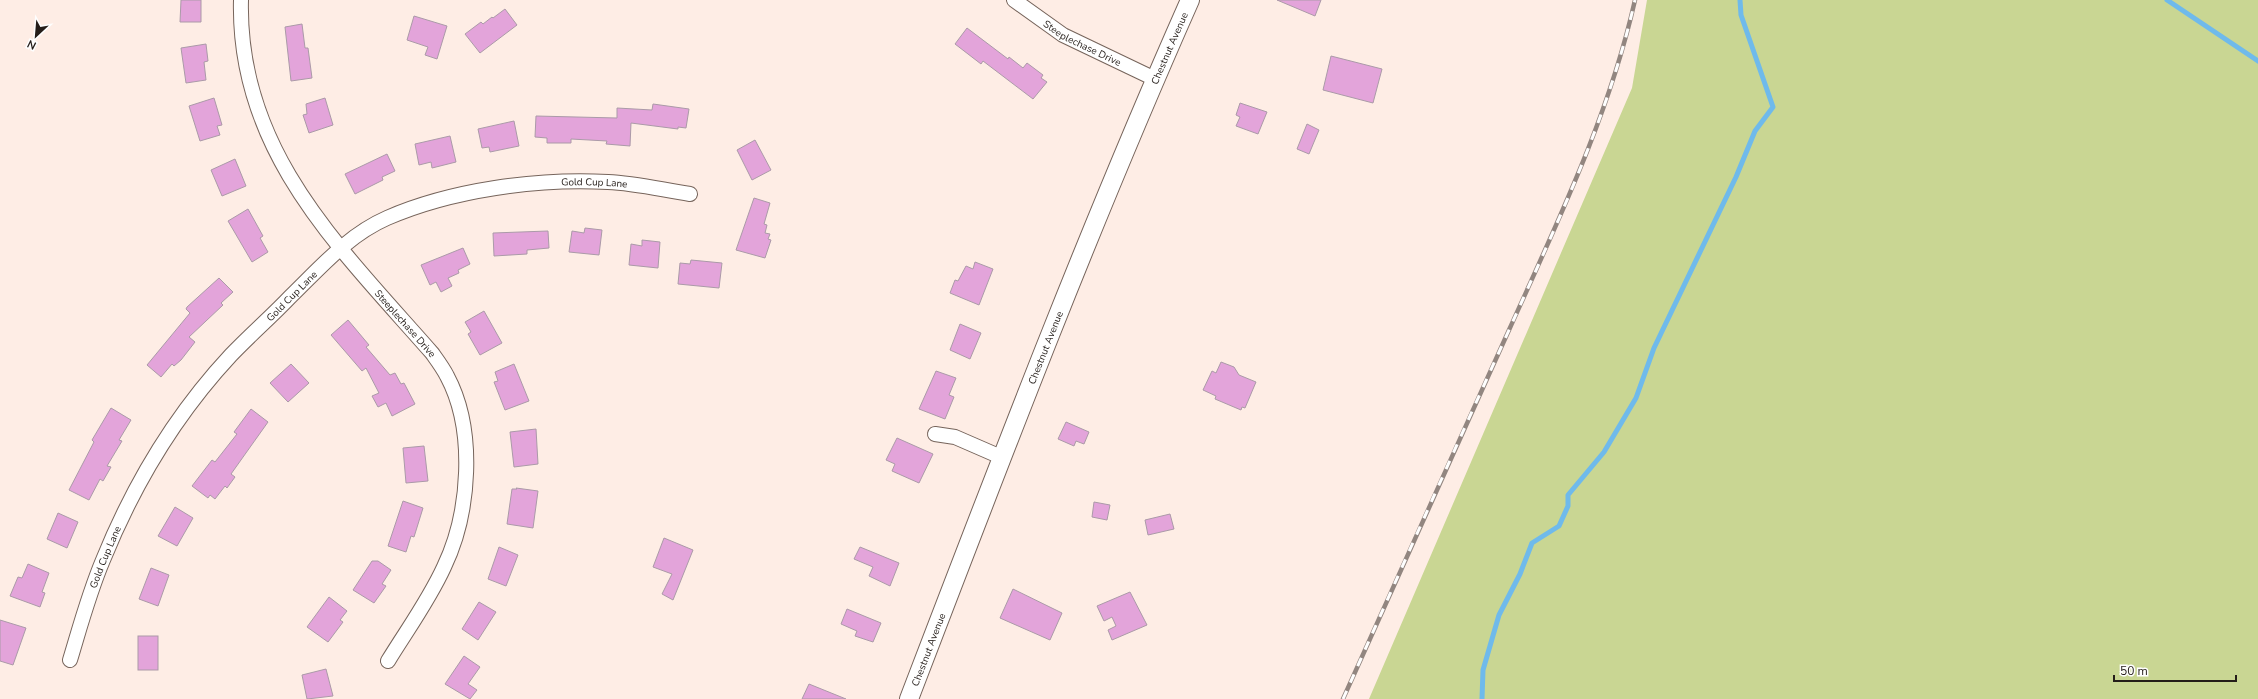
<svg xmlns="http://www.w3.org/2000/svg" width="2258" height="699" viewBox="0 0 2258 699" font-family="'Nunito Sans',sans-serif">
<rect width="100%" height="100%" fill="#feede5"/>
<path fill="#c9d693" d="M1647,0H2258V699H1369L1632,88Z"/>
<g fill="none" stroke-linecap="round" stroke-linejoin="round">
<g stroke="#6fbaeb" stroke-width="5">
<path d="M2167,0L2258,61"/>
<path d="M1482,699L1483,670L1499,615L1520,574L1532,543L1559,526L1568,506V495L1604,452L1636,398L1654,348L1736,177L1755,131L1773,107L1741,15L1740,0"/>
</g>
</g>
<g fill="#e3a4da" stroke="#ab9aa8">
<path d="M181,0H201V22H180Z"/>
<path d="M1277,0H1321L1315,16Z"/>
<path d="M505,9L517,25L480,53L465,34L481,22L483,24L492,17L493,18Z"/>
<path d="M414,16L447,26L437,59L425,55L428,47L407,40Z"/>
<path d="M302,24L305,48H308L312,78L291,81L285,27Z"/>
<path d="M967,28L1008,59L1009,57L1023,68L1027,63L1043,75L1041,78L1047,82L1033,99L983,61L981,64L955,44Z"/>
<path d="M206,44L208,61L204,62L206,80L186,83L181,48Z"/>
<path d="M1331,56L1382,69L1373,103L1323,90Z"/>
<path d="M214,98L222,125L217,126L220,135L200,141L189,106Z"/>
<path d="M325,98L333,125L309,133L303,115L307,114L306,104Z"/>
<path d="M1240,103L1267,112L1258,134L1236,126L1240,117L1236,115Z"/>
<path d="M653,104L689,109L686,128L678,127V129L631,123L630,146L606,144L607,141L571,139V143H547V138L535,137L536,116L617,118V108L652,110Z"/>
<path d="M514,121L519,146L490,152L489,147L482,148L478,129Z"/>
<path d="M1307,124L1319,130L1309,154L1297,149Z"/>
<path d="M450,136L456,162L432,168L431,162L419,165L415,144Z"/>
<path d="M755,140L771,170L752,180L737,150Z"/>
<path d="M387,154L395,171L382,177L383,180L355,194L345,174Z"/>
<path d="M235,159L246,186L222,196L211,170Z"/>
<path d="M754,198L770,203L764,224L767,225L765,233L770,234L768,239L771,240L765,258L736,250Z"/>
<path d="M248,209L263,236L260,238L268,252L252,262L228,221Z"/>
<path d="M585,228L602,230L599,255L569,252L572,231L584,233Z"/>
<path d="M548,231L549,248L527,250V254L494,256L493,233Z"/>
<path d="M642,240L660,242L658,268L629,265L631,244L642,246Z"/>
<path d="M463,248L470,264L458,270L459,273L448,278L452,286L441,292L436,282L430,285L421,265Z"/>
<path d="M691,260L722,263L719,288L678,284L680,263L690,264Z"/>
<path d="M975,262L993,269L979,305L950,293L955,280L958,281L966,266L973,269Z"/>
<path d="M219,278L233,292L221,303L223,305L189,337L195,342L181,360L174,366L172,364L161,377L147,365L190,313L186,309L187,307Z"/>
<path d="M484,311L502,343L480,355L468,334L471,332L465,322Z"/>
<path d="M348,320L369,345L366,347L390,375L395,373L401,384L404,383L415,404L392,416L386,403L378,407L372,396L379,393L366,368L362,371L331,335Z"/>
<path d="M960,324L981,333L970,359L950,350Z"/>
<path d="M1221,362L1234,367L1239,375L1256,382L1245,408L1242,407L1241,410L1215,399L1216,396L1203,390L1212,371L1216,373Z"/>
<path d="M291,364L309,383L288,402L270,383Z"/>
<path d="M514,364L529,401L505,410L494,382L498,381L495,372Z"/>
<path d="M936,371L956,378L949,395L954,397L945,419L919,409Z"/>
<path d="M111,408L131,420L119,440L122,441L107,466L111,467L103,481L100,479L89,500L69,490L94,442L92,440Z"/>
<path d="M251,409L268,422L231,474L235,477L227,488L225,486L215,499L210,495L208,498L192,486L212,460L215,462L237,434L234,432Z"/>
<path d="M1066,422L1089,432L1084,444L1076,441L1074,446L1058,439Z"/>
<path d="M536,429L538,464L514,467L510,432Z"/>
<path d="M897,438L933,454L919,483L892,471L895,464L886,460Z"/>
<path d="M424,446L428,481L406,483L403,448Z"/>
<path d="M516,488L538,491L533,528L507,524L512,489H517Z"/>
<path d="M403,501L423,508L414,537L411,536L406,552L388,546Z"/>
<path d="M1094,502L1110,505L1107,520L1092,517Z"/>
<path d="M175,507L193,518L177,546L158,536Z"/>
<path d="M58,513L78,522L67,548L47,539Z"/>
<path d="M1170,514L1174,529L1148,535L1145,520Z"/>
<path d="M664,538L693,550L673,600L662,594L672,574L653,567Z"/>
<path d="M499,547L518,555L506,586L488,579Z"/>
<path d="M860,547L899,563L890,586L869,576L873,567L854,559Z"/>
<path d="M372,561H378L391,570L382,584L386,586L374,603L353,590Z"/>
<path d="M28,564L49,573L42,592L45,593L40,607L10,596L18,577L22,578Z"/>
<path d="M151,568L169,575L158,606L139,599Z"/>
<path d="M1013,589L1062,613L1050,640L1000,618Z"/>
<path d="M1130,592L1147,625L1112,640L1108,630L1116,626L1112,617L1104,621L1097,606Z"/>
<path d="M329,597L347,611L340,620L343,622L328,642L307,627Z"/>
<path d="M479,602L496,612L478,640L462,629Z"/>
<path d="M847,609L881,623L873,642L855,636L857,631L841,624Z"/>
<path d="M0,620L26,628L13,665L0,661Z"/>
<rect x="138" y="636" width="20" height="34"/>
<path d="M464,656L480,667L468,684L477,690L470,699L445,684Z"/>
<path d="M326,669L333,696L307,699L302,675Z"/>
<path d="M809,684L846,699H802Z"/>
</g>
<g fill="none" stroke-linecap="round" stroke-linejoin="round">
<g stroke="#76645b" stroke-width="16">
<g id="minor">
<path id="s1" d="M241,0C237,151 340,248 432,353C437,360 443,368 447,376C476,430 470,513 444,567C429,600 407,630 388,661"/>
<path id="s2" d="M1014,0L1063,35L1155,79"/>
<path d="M935,434L955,437L1001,457"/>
<path id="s3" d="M70,660C80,627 89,593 103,560C133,486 176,414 231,355C250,335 271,317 290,297C320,268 348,235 387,218C451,190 538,178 608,182C635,183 663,190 690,194"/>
</g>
</g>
<g stroke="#76645b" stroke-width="20">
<g id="tertiary">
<path id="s4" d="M909,699C999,464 1088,230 1190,0"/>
</g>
</g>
<use href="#minor" stroke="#fff" stroke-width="14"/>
<use href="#tertiary" stroke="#fff" stroke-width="18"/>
<g stroke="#928680" stroke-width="4.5">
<path id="rail" d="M1343,699C1398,576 1453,453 1509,330C1557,223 1609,116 1635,0"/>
</g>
<use href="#rail" stroke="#fefefe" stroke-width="3" stroke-dasharray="9" stroke-linecap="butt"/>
</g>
<g text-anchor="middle" stroke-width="3" stroke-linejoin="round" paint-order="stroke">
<g font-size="10" fill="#241d19" stroke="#fefefe">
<text dy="4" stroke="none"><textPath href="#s2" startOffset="81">Steeplechase Drive</textPath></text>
<text dy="4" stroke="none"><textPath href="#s4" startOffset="701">Chestnut Avenue</textPath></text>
<text dy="4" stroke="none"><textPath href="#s3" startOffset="769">Gold Cup Lane</textPath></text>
<text dy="4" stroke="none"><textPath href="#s3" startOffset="433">Gold Cup Lane</textPath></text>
<text dy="4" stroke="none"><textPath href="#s1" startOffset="373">Steeplechase Drive</textPath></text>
<text dy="4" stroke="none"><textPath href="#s4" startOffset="377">Chestnut Avenue</textPath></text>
<text dy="4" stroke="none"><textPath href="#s3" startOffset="109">Gold Cup Lane</textPath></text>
<text dy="4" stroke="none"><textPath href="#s4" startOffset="53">Chestnut Avenue</textPath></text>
</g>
</g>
<g transform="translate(36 36) rotate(206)" stroke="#fefefe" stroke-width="3" paint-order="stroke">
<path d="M0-3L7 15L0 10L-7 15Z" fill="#241d19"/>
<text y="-6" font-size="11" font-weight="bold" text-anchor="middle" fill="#241d19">N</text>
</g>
<path d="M2114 675v6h122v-6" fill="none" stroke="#241d19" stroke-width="2"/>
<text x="2120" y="675" font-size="12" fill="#241d19" stroke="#fefefe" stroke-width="3" paint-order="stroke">50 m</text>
</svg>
